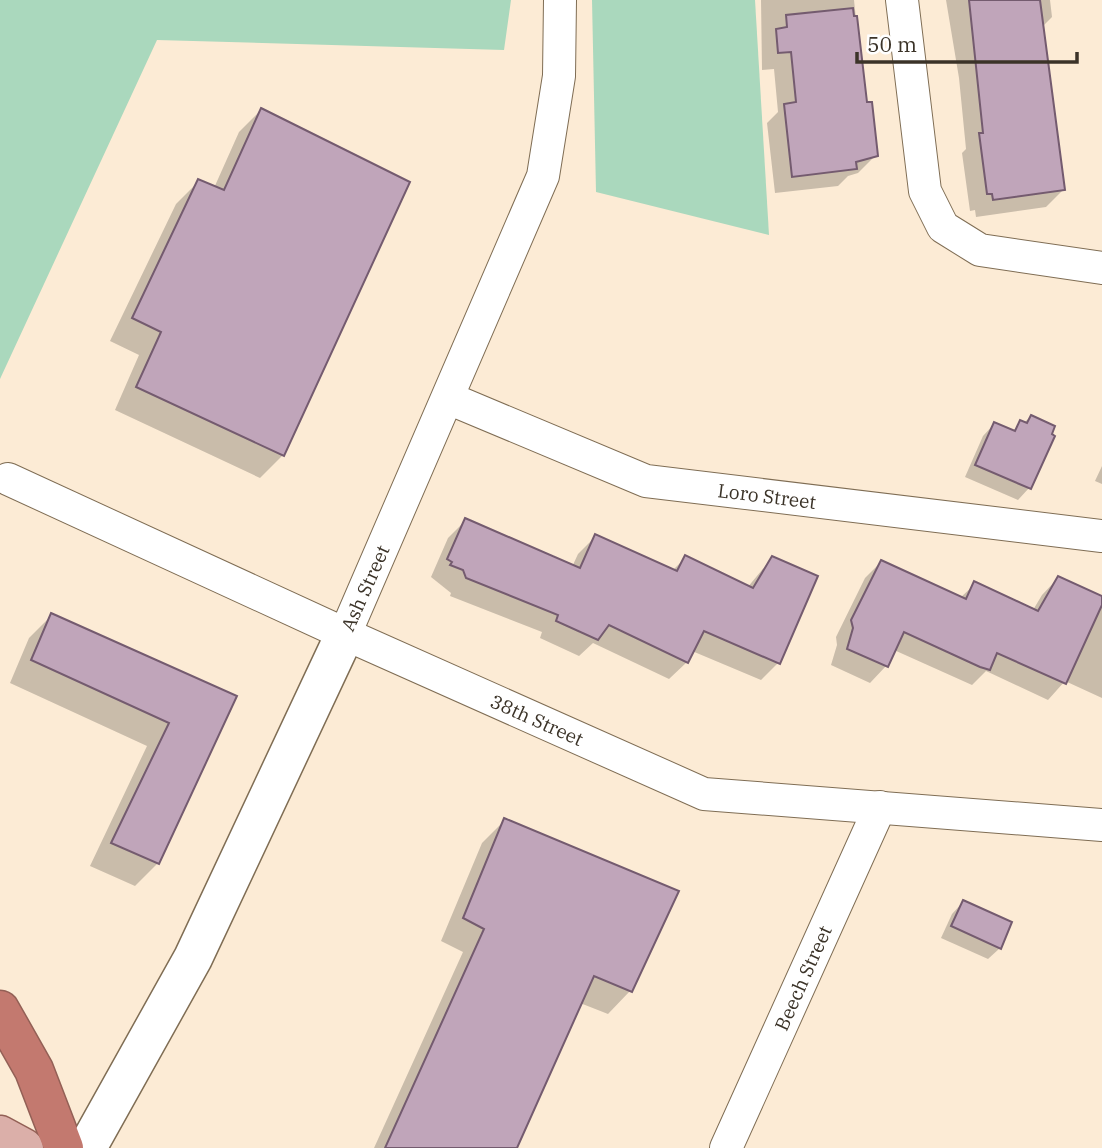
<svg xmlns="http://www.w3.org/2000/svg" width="1102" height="1148" viewBox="0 0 1102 1148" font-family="'IBM Plex Serif',serif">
<rect width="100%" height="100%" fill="#fcebd5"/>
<g fill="#aad8bd">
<path d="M0,0H511L504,50L157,40L0,379Z"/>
<path d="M592,0H755L769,235L596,192Z"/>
</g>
<g fill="#0003">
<path d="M761,0H854L865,104L876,155L858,173L848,176L838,186L775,193L767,123L778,112L774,69L762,70Z"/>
<path d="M946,0H1050L1052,17L1041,28L1063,190L1046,207L976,217L975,210L970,211L962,153L966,149L959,78Z"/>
<path d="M261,110L283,455L260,478L115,410L139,355L110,341L176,204L199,181L214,188L239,132Z"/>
<path d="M1031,417L1052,436L1029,488L1018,500L965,477L983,436L994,424L1011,432Z"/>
<path d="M1102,466V484L1095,481Z"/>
<path d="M466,520L572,567L578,554L596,536L672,571L685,558L747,588L772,558L778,663L761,680L692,651L687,662L669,679L593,643L579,656L540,638L542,632L450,596L451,593L431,577L448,538Z"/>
<path d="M881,562L960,598L975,584L1033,610L1042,595L1058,578L1102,598V698L1065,681L1048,700L986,671L972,685L894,650L886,666L870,683L831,665L837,645L836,637L865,578Z"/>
<path d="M52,615L235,697L158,863L135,886L90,866L147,746L10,683L29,638Z"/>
<path d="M505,820L676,892L630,991L608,1014L580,1003L515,1148H374L463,952L441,941L482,843Z"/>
<path d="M963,902L1000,948L988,959L941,938L952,914Z"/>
</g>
<g fill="#c0a5ba" stroke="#745b6f" stroke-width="2">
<path d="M969,0H1040L1065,190L993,200L992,194H987L979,133H983Z"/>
<path d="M853,8L854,16H857L867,102H872L878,156L856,162L857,169L792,177L784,104L796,102L791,52L778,53L776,29L787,27L786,15Z"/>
<path d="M261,108L410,182L284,456L136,387L161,332L132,318L198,179L224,190Z"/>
<path d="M1031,415L1055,426L1052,434L1055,436L1031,489L975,465L994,422L1015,431L1020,420L1027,423Z"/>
<path d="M465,518L580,568L595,534L677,571L685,555L753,588L772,556L818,576L780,664L704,631L688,663L609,625L598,640L556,621L558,615L466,578L463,570L450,565L452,562L447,559Z"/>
<path d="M881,560L966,599L974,581L1038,611L1058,576L1102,596V605L1066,684L997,653L990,670L980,667L904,632L888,667L847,649L853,628L851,620Z"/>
<path d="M51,613L237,696L159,864L111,843L169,723L31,660Z"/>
<path d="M504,818L679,891L632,992L594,976L517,1148H385L484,929L463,918Z"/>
<path d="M963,900L1012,922L1001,949L951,926Z"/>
</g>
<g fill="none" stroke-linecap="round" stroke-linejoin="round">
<g stroke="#7f6d54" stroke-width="34">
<g id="street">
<path d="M902,0L925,191L943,227L980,250L1102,268"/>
<path d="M448,398L646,481L1102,536"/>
<path d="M8,479L345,634L704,794L1102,825"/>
<path d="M345,634L543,176L559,76L560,0"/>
<path d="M726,1148L880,807"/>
</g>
</g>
<g stroke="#7f6d54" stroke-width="41">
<path id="secondary" d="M87,1148L193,958L345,634"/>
</g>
<g stroke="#936056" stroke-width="41">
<path id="primary" d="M0,1135L24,1148"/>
</g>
<g stroke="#936056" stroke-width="41">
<path id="highway" d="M0,1010L34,1070L64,1148"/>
</g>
<use href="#street" stroke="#fff" stroke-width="32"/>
<use href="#secondary" stroke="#fff" stroke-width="38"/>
<use href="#primary" stroke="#dbafa9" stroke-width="38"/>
<use href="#highway" stroke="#c3796f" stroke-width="38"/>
</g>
<g text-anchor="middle" stroke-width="5" stroke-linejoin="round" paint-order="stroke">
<g font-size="19" fill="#3b3328" stroke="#fff">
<text transform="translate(767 496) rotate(7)" y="7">Loro Street</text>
<text transform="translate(365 588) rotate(-66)" y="7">Ash Street</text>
<text transform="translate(537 720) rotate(24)" y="7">38th Street</text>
<text transform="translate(803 978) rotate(-66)" y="7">Beech Street</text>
</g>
</g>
<path d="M857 52v10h220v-10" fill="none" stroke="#3b3328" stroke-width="3.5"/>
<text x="867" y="52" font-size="21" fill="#3b3328" stroke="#ffffff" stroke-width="5" paint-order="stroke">50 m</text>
</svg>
